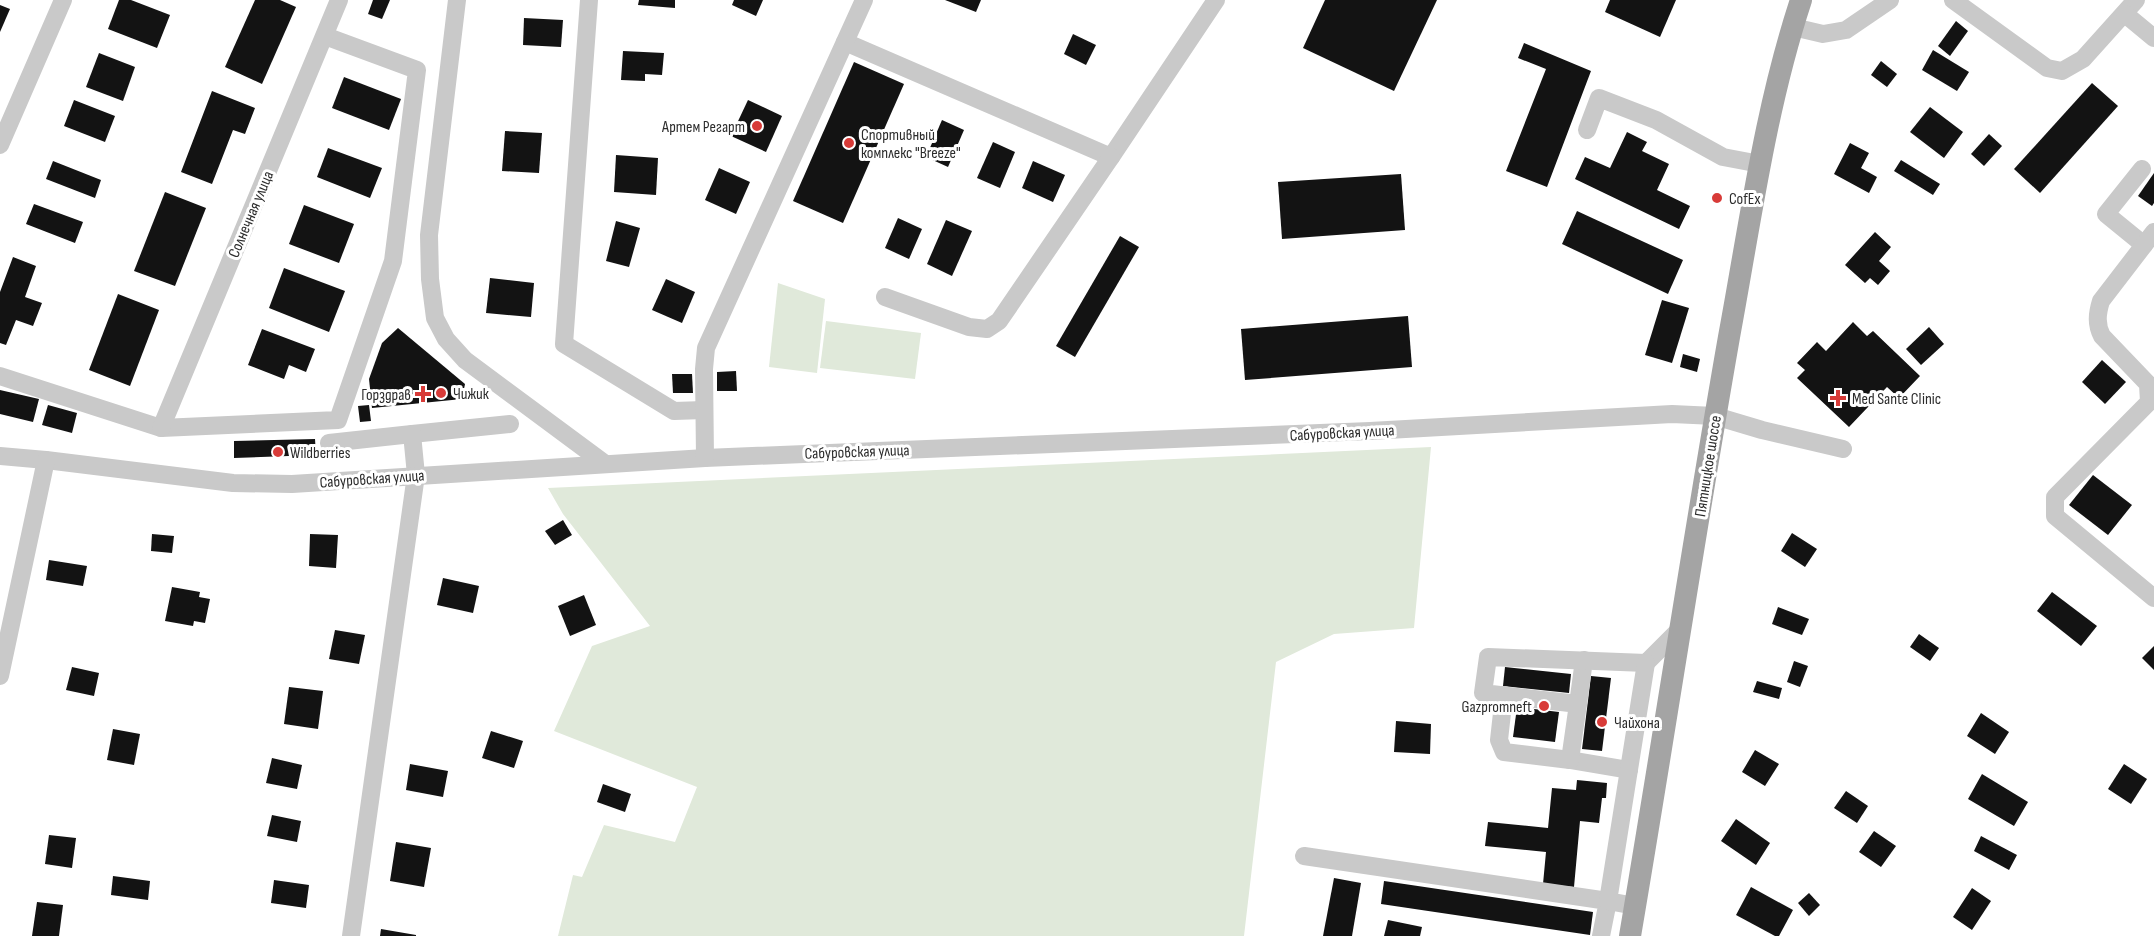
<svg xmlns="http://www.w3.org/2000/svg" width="2154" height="936" viewBox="0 0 2154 936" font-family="'Sofia Sans Condensed',sans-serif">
<rect width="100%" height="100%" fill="#fff"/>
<g fill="#e0e9da">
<path d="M778,283L825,299L817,373L769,367Z"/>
<path d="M826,321L921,333L915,379L820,368Z"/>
<path d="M1431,447L1414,628L1334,634L1276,662L1244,936H558L573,875L582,877L604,825L675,842L697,787L554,731L592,646L650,626L563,514L548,488Z"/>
</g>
<g fill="#131313">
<path d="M119,0H131L170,15L157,48L108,29Z"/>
<path d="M255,0H280L296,7L262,84L225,67Z"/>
<path d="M373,0H390L382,19L368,14Z"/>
<path d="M639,0H675V8L638,5Z"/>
<path d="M734,0H763L756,16L732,5Z"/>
<path d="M945,0H981L976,12Z"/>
<path d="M1325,0H1437L1394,91L1303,48Z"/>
<path d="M1610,0H1676L1660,37L1605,12Z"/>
<path d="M0,5L10,9L0,32Z"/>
<path d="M524,18L563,20L561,47L523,45Z"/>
<path d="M1956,21L1968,31L1950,56L1938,46Z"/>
<path d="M1073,34L1096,45L1086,65L1064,54Z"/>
<path d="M1524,43L1591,71L1547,187L1506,171L1546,69L1518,58Z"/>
<path d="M1933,50L1969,72L1957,91L1922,70Z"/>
<path d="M623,51L664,53L662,75L645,74V81L621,80Z"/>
<path d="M99,53L135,67L123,101L86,87Z"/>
<path d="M1881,61L1897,74L1887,87L1871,75Z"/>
<path d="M854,62L904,84L843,223L793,201Z"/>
<path d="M344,77L401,99L389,130L332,108Z"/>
<path d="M2092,83L2118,106L2040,193L2014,169Z"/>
<path d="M212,91L255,108L245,134L233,130L212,184L181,172Z"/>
<path d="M74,100L115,116L105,142L64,126Z"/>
<path d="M748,100L782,116L766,152L731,136Z"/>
<path d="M1930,107L1963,132L1944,158L1910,132Z"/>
<path d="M942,120L964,130L948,167L926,157Z"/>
<path d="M505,131L542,133L539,173L502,171Z"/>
<path d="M1627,132L1647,142L1642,151L1669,164L1657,190L1690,206L1679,229L1575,179L1585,157L1610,168Z"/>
<path d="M1989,134L2002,146L1984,166L1971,154Z"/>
<path d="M993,142L1015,152L1000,188L977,178Z"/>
<path d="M1850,143L1869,153L1861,168L1877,177L1869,193L1834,174Z"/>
<path d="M328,148L382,168L370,198L317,177Z"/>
<path d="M616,155L658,158L656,195L614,192Z"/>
<path d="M1901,160L1940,184L1933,195L1894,171Z"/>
<path d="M53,161L101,180L95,198L46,179Z"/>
<path d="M1033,161L1065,175L1053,202L1022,188Z"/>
<path d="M719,168L750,182L736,214L705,200Z"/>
<path d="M2154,173V203L2152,206L2138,196Z"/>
<path d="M1401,174L1405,230L1282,239L1278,182Z"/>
<path d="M165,192L206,208L175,286L134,271Z"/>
<path d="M34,204L83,222L75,243L26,224Z"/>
<path d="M304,205L354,224L339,263L289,244Z"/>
<path d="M1577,211L1683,260L1668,294L1562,244Z"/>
<path d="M898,218L922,229L909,259L885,248Z"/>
<path d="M946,220L972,231L952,276L927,264Z"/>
<path d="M616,221L640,228L629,267L606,261Z"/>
<path d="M1875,232L1891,247L1879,261L1890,271L1878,285L1870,278L1865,283L1845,265Z"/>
<path d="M1120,236L1139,247L1075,357L1056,346Z"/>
<path d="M13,257L36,266L25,297L42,303L33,326L16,320L6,345L0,343V292Z"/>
<path d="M284,268L345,291L329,332L269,308Z"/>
<path d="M490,278L534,283L531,317L486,313Z"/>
<path d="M666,279L695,292L682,323L652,310Z"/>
<path d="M118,294L159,310L130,386L89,370Z"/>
<path d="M1662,300L1689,308L1672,363L1645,355Z"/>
<path d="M1408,316L1412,367L1245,380L1241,329Z"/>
<path d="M1853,322L1867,336L1873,331L1920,376L1899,398L1887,387L1849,427L1797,378L1805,370L1797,363L1817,342L1826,351Z"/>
<path d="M1929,327L1944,344L1921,365L1906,349Z"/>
<path d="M398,328L465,384L462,399L372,408L369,379L382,343Z"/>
<path d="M262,329L315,349L306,372L289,365L284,379L248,365Z"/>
<path d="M1683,354L1700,359L1697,372L1680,367Z"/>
<path d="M2102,360L2126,382L2105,404L2082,382Z"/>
<path d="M736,371L737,391H717V372Z"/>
<path d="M672,374H692L693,393H673Z"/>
<path d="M0,390L39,399L33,422L0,414Z"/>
<path d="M48,405L77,413L72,433L42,425Z"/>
<path d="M369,405L371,421L360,422L358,406Z"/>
<path d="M315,439L316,455L234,458V441Z"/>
<path d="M2093,475L2132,505L2108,535L2069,505Z"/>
<path d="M563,520L572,535L555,545L545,531Z"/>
<path d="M1792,533L1817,549L1805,567L1781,551Z"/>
<path d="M152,534L174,536L172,553L151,551Z"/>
<path d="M310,534L338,535L336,568L309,566Z"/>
<path d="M49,560L87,566L83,586L46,580Z"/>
<path d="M443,578L479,586L473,613L437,605Z"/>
<path d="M172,587L200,592L199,597L210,599L205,623L194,621L193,626L165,621Z"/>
<path d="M2052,592L2097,626L2081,646L2037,611Z"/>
<path d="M584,595L596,625L570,636L558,606Z"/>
<path d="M1778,607L1809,619L1802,635L1772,624Z"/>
<path d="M335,630L365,635L359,664L329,659Z"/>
<path d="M1919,634L1939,648L1930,661L1910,647Z"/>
<path d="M2154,646V670L2142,658Z"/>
<path d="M1794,661L1808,666L1800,687L1787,682Z"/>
<path d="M72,667L99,673L94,696L66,690Z"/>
<path d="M1505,667L1571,674L1569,693L1503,686Z"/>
<path d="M1591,676L1611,678L1602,751L1582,749Z"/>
<path d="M1757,681L1782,688L1779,699L1753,692Z"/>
<path d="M289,687L323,691L318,729L284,724Z"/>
<path d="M1517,707L1559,712L1555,742L1513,737Z"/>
<path d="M1981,713L2009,732L1995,754L1967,736Z"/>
<path d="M1396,721L1431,724L1430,754L1394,752Z"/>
<path d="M113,729L140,734L134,765L107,760Z"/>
<path d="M491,731L523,741L514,768L482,758Z"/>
<path d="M1755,750L1779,764L1765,786L1742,772Z"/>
<path d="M272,758L302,765L297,789L266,783Z"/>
<path d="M410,764L448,771L443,797L406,790Z"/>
<path d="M2124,764L2147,779L2131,804L2108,789Z"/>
<path d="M1982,774L2028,802L2014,826L1968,799Z"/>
<path d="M1577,780L1607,783L1606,798H1602L1599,823L1580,821L1574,887L1543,884L1546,852L1485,846L1488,822L1548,828L1552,788L1576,790Z"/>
<path d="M603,784L631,794L625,812L597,802Z"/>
<path d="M1846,791L1868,806L1857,823L1834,808Z"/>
<path d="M272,815L301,821L297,842L267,836Z"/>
<path d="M1736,819L1770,843L1756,865L1721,841Z"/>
<path d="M1874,831L1896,846L1881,867L1859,852Z"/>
<path d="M49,835L76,838L72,868L45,864Z"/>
<path d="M1981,836L2017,855L2009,870L1974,851Z"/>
<path d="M396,842L431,848L424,887L390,881Z"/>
<path d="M113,876L150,881L148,900L111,895Z"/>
<path d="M1334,878L1361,883L1352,936H1323Z"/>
<path d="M274,880L309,885L306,908L271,903Z"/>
<path d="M1384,881L1593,912L1590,935L1381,904Z"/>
<path d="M1751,887L1793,910L1779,936H1775L1736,915Z"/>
<path d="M1972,888L1991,901L1972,930L1953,917Z"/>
<path d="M1809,893L1820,905L1809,916L1798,903Z"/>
<path d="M37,902L63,905L59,936H32Z"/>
<path d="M1388,920L1422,927L1420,936H1384Z"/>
<path d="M381,929L416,935V936H380Z"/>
</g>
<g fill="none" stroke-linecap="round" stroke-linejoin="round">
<g stroke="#c9c9c9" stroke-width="18">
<path d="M457,0L429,235L430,279L435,318L446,339L465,360L604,463"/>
<path d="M589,0L564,344L674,411L704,410"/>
<path d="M1953,0L2047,68L2062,71L2083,59L2136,0"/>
<path d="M2125,14L2154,38"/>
<path d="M1793,27L1823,34L1846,30L1890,0"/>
<path d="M845,42L1111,157L1216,0"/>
<path d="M1587,130L1599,98L1656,120L1723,157L1760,164"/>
<path d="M0,145L63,0"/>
<path d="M2142,169L2106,214L2144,245"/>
<path d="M2154,232L2101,301C2097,314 2096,324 2102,336L2148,384L2149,402L2055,497V516L2154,598"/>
<path d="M885,297L969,327L987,329L999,321L1111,157"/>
<path d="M0,376L161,428L338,420L393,261L417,70L325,36"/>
<path d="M161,428L339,0"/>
<path d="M412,434L510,424"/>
<path d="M329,443L412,434L416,475L351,936"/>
<path d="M0,456L46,460L233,483L292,484L705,458L1370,431L1672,414L1715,416L1762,430L1843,449"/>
<path d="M705,458L704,369L706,348L864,0"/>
<path d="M0,676L46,460"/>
<path d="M1504,695L1499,740L1504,752L1570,760L1629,770"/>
<path d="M1578,704L1584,660"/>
<path d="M1570,760L1578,704L1483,693L1488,657L1646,663L1681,628"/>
<path d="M1304,856L1608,901L1601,936"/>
<path d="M1635,906L1608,901L1646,663"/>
</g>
<path stroke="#a4a4a4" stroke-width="22" d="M1630,936C1664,736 1694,536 1729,337C1750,224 1765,109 1801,0"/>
</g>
<g fill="#d83b38" stroke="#fff" stroke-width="2">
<circle cx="757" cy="126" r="6"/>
<circle cx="849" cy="143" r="6"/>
<circle cx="1717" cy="198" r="6"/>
<circle cx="441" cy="393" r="6"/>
<path d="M420 385h6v6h6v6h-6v6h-6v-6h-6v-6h6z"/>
<path d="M1835 389h6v6h6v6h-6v6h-6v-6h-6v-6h6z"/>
<circle cx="278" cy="452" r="6"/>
<circle cx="1544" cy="706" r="6"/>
<circle cx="1602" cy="722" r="6"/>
</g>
<g text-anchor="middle" stroke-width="6" stroke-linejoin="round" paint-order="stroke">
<g font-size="16" fill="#2c2c2c" stroke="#fff" text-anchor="start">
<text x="745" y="132" text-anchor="end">Артем Регарт</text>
<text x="861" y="140">Спортивный<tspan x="861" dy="18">комплекс "Breeze"</tspan></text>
<text x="1729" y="204">CofEx</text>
<text x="453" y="399">Чижик</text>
<text x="411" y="400" text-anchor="end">Горздрав</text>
<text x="1852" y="404">Med Sante Clinic</text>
<text x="290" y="458">Wildberries</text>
<text x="1532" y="712" text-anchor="end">Gazpromneft</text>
<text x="1614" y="728">Чайхона</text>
</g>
<g font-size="16" fill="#2c2c2c" stroke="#fff">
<text transform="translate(250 214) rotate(-67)" y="6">Солнечная улица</text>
<text transform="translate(1342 432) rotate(-3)" y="6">Сабуровская улица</text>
<text transform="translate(857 451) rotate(-2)" y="6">Сабуровская улица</text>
<text transform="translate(1707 466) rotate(-81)" y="6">Пятницкое шоссе</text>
<text transform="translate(372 478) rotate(-4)" y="6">Сабуровская улица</text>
</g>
</g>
</svg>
